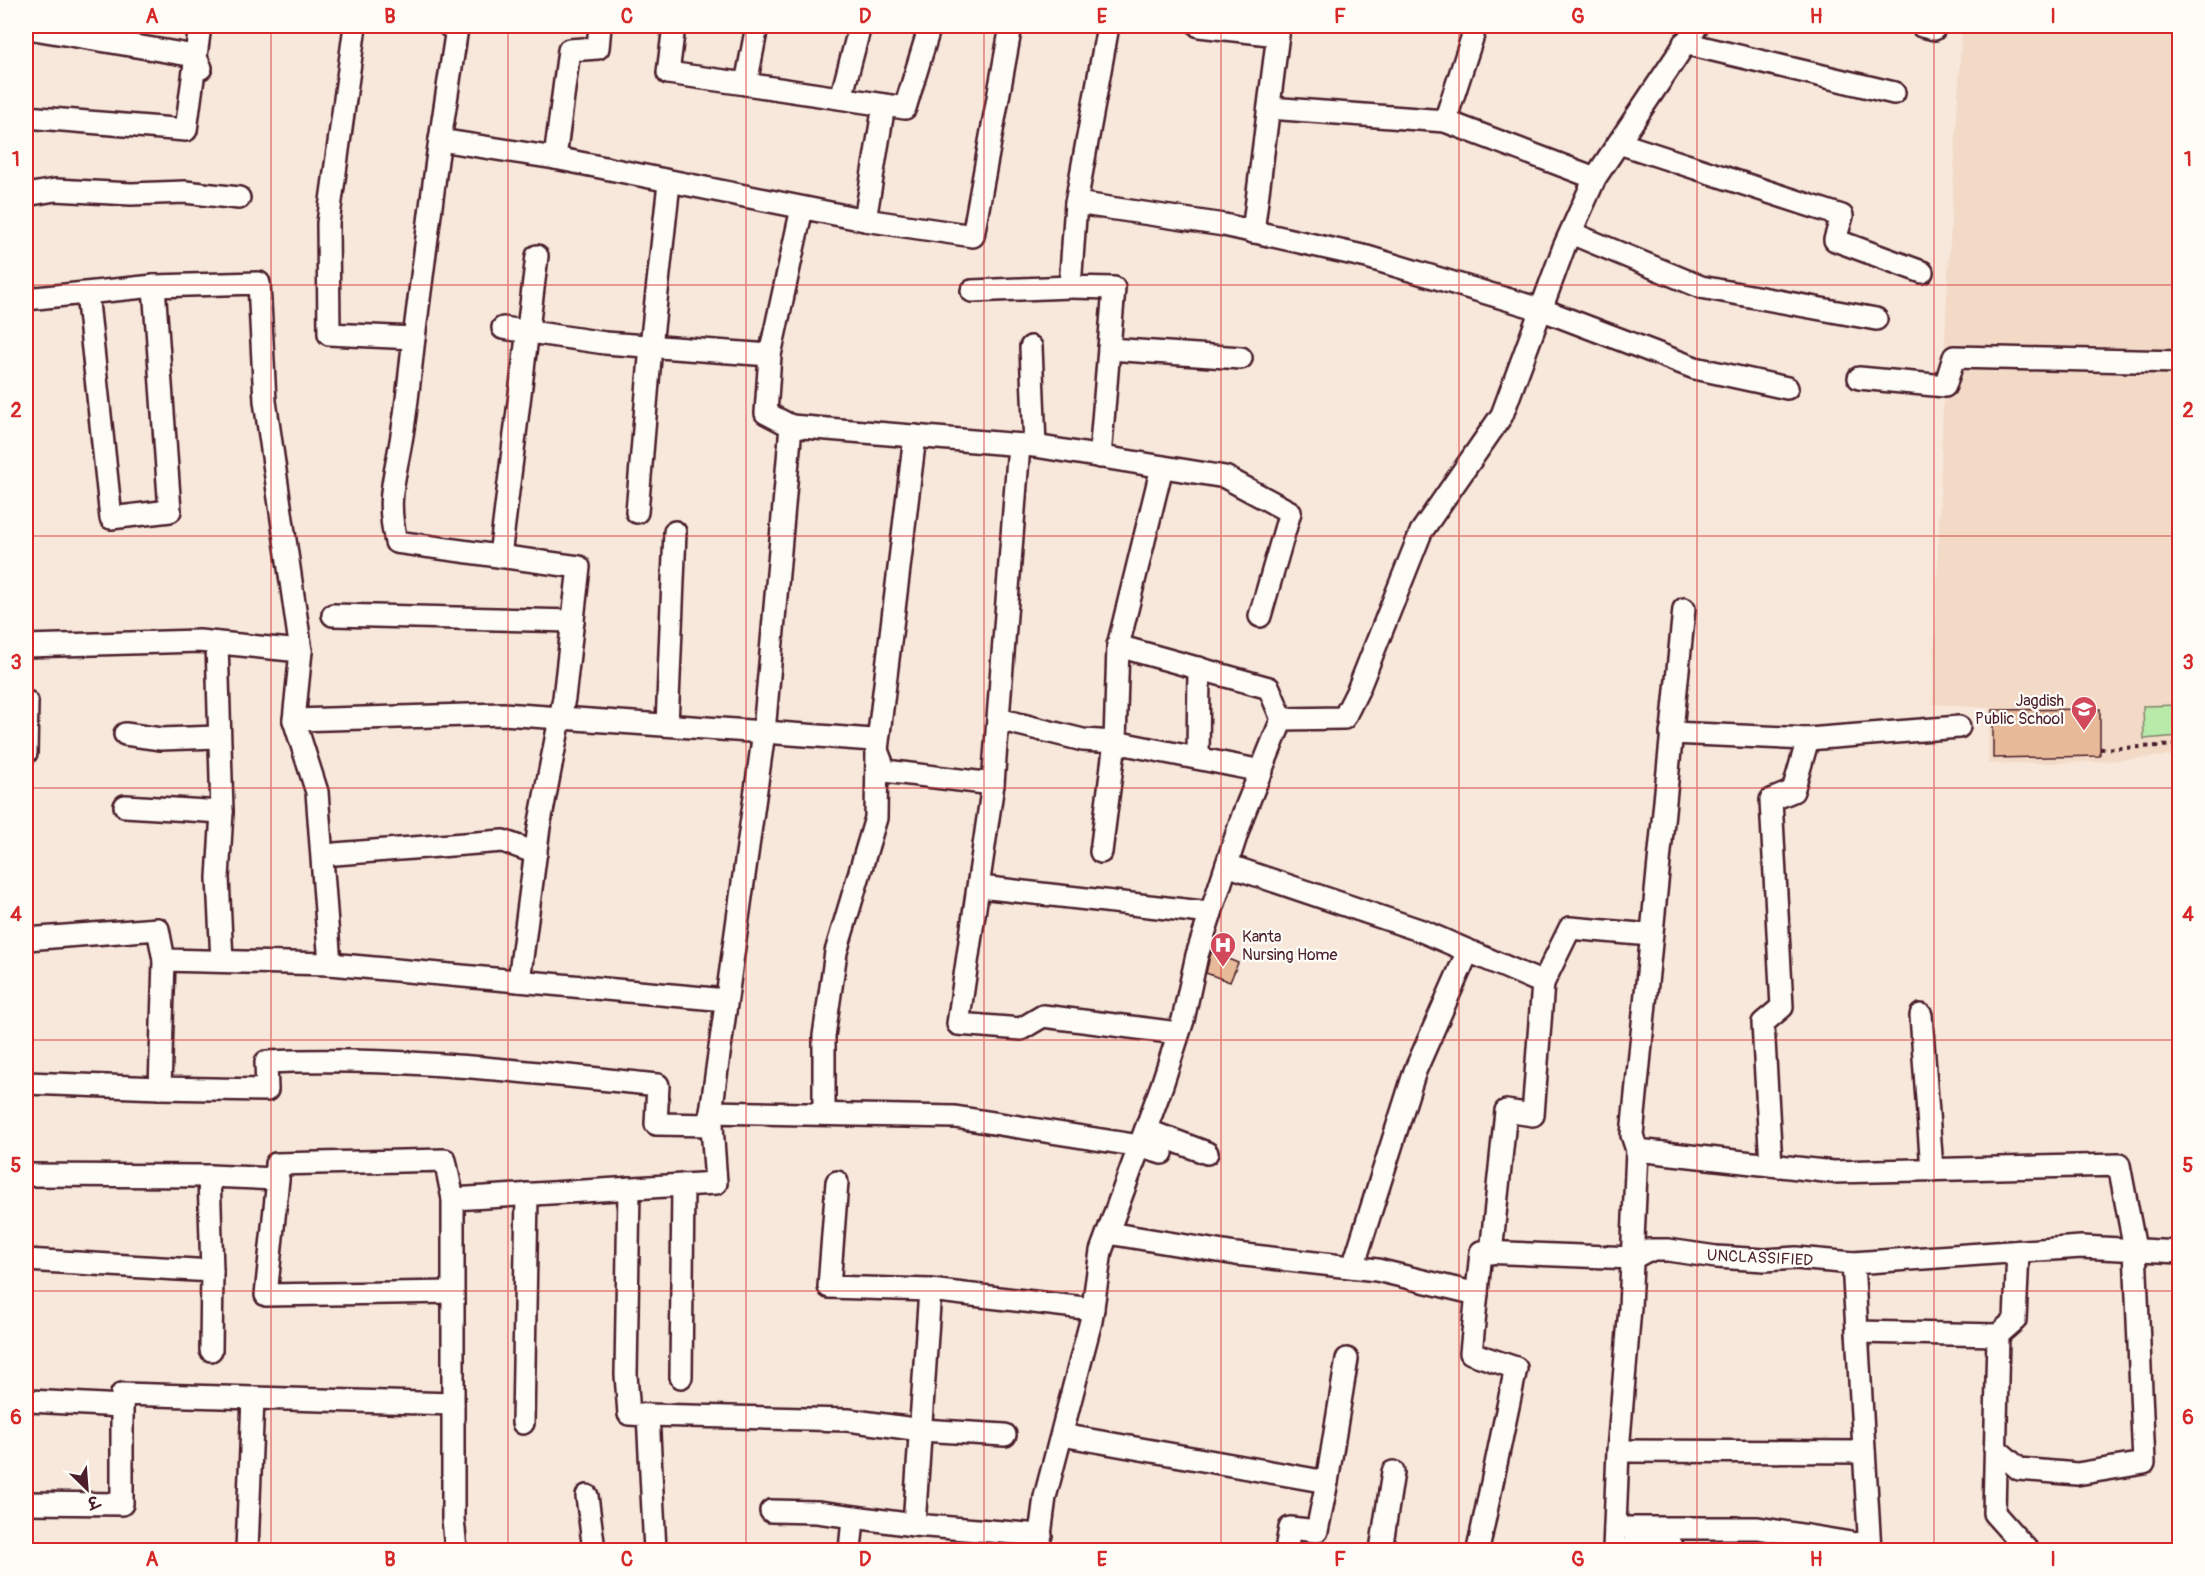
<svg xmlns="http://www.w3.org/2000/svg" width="2205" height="1576" viewBox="0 0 2205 1576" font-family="Pangolin,'Playpen Sans Deva',sans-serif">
<rect width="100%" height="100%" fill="#f7e8db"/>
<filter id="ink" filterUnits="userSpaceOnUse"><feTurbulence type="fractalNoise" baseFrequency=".0167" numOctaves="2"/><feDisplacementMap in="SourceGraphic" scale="12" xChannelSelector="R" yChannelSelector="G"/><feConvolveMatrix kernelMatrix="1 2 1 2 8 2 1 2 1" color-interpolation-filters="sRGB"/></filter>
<g filter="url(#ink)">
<path fill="#f2dac7" d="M1962,26H2179V755L2095,762L1988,764L1989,708L1933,704L1946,313Z"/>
<path fill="#b8eaaa" stroke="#81846a" stroke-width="1.5" d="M2179,705V736L2144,739L2143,706Z"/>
<g fill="#e8ba99" stroke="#4a1f2b" stroke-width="1.5">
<path d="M2100,709V756L1993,758V710Z"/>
<path d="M1211,952L1238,963L1230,982L1206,973Z"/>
</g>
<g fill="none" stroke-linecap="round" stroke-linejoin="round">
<g stroke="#4a1f2b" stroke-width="26">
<g id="minor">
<path d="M355,26L328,223L329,334L414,338L437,160L457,28L449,26"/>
<path d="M600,26L598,48L569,50L555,158L865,220"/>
<path d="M674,26L668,73L746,84"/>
<path d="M757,26L746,84L905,108L930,26"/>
<path d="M1108,26L1076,203L1224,225L1367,257L1543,310L1695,368L1787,388"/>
<path d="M1199,26L1278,35"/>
<path d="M1922,26L1934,29"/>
<path d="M28,28L195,56L201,68"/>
<path d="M1684,43L1894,93"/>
<path d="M841,98L860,26"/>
<path d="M884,105L865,220L973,236L1011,26"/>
<path d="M1269,108L1445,121L1595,178"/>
<path d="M26,117L186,130L200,26"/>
<path d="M1445,121L1476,26"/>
<path d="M440,140L555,158"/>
<path d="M1619,143L1842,216L1835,240L1922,272"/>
<path d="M26,195L55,190L131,194L185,192L239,198"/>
<path d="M1076,203L1070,287L1114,288L1100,457"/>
<path d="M1253,232L1279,26"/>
<path d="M1571,233L1701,287L1876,319"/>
<path d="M972,291L1070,287"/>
<path d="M26,299L154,286L170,511L111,518L87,293"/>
<path d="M503,328L605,343L770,355"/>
<path d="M414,338C410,372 407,407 401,441C394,483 386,498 396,542L579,567L564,698L539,827L519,981"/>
<path d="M1031,347L1035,446"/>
<path d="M1109,349L1241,358"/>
<path d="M1859,378L1945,386L1954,357L2180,362"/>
<path d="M791,426L766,413L770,355L802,208"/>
<path d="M1162,467L1118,646L1269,688L1282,719"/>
<path d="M637,512L651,346L669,183"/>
<path d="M500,556L537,256"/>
<path d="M333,615L573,621"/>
<path d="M217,643L222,812L218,878L222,961"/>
<path d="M26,646L199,641L301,651L265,401L259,283L154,286"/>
<path d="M998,719L1083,740L1115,742L1262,771"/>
<path d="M294,720L301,651"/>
<path d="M667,725L675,532"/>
<path d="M1671,733L1808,739L1959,727"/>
<path d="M125,734L161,739L218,737"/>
<path d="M26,753L27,702"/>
<path d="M1198,758L1199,668"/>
<path d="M993,784L1019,445"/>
<path d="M125,806L222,812"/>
<path d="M1101,852L1115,742L1118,646"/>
<path d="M335,854L503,841L536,853"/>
<path d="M1227,865L1422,931L1543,983L1533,1115L1506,1111L1491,1253"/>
<path d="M989,888L1211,913"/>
<path d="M26,939L158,929L164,960L330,964L317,792L294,720L503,714L764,732L791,426L1035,446L1225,477L1290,512L1260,616"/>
<path d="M164,960L160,1088L267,1090L266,1062C397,1056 528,1072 658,1085L656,1124L712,1125"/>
<path d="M330,964L726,1000"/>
<path d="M1543,983L1570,928L1651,935"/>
<path d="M1921,1015L1932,1170"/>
<path d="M26,1083L160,1088"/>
<path d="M711,1112L764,732L873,740L885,771L993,784L958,1024L1021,1029L1043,1016L1178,1033"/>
<path d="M824,1114V1036L836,952L876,818L877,750L915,436"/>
<path d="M1146,1130L1207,1153"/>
<path d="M1637,1150L1632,1135L1684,609"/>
<path d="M1771,1165L1763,1023L1782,1007L1771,800L1793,791L1808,739"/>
<path d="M26,1175L209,1176"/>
<path d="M278,1179L276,1164L445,1160L453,1199"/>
<path d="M837,1182L829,1287L930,1290"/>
<path d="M629,1188L626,1375L629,1414L648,1415L655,1550"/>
<path d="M1108,1233L1236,1254L1377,1270L1477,1294"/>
<path d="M2018,1252L2015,1320L1998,1335L1994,1513L2027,1550"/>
<path d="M26,1260L212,1271L211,1350"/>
<path d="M1353,1267L1415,1071L1468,951"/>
<path d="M212,1271L209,1176L278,1179L266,1295L453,1292"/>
<path d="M1857,1332L1998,1335"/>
<path d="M681,1377L683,1185"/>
<path d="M30,1401L122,1406"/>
<path d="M648,1415L848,1420L921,1430L1005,1435"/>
<path d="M523,1423L527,1194"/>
<path d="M1062,1435L1327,1482L1347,1359"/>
<path d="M1618,1451L1864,1452"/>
<path d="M587,1496L594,1550"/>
<path d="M26,1503L122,1504V1394L453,1404"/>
<path d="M771,1511L817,1512L914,1525"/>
<path d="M1615,1528H1758L1857,1544L1869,1541"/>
<path d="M1041,1535L914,1525L930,1290L1093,1309"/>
<path d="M247,1550L253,1398"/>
<path d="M456,1550L453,1519V1199L716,1183L711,1112L955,1117L1140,1146L1162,1153"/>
<path d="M850,1550L853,1519"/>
<path d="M1038,1550L1045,1497L1091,1321L1101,1251L1162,1085L1183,1020L1197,955L1243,815L1282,719L1344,718L1358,690L1421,532L1502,415L1564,247L1595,178L1697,26"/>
<path d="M1286,1550L1290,1528L1317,1531L1327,1482"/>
<path d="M1381,1550L1393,1472"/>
<path d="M1478,1550L1516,1368L1471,1353L1481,1252L1633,1258L1648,1250H1668L1716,1257L1765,1260L1796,1258L1853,1263"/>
<path d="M1614,1550L1618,1451L1630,1308L1637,1150L1833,1172L2119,1165L2135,1249L2144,1463L2077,1474L2019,1469L1995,1448"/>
<path d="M1631,1550L1632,1547L1655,1543L1672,1546V1550"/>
<path d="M1870,1550L1853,1263L2081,1247L2180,1252"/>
</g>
</g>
<path stroke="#4a1f2b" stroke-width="4" stroke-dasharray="4.5 4.5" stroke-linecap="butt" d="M2100,749L2180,745"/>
<use href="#minor" stroke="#fdfcf7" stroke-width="21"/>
</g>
</g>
<path fill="none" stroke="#d62828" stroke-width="1.5" stroke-opacity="0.55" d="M271,26V1550M508,26V1550M746,26V1550M984,26V1550M1221,26V1550M1459,26V1550M1697,26V1550M1934,26V1550M26,285H2180M26,536H2180M26,788H2180M26,1040H2180M26,1291H2180"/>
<defs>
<g id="school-pin" transform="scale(1.35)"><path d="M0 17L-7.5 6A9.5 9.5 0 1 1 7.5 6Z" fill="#d1495b" stroke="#fdfcf7"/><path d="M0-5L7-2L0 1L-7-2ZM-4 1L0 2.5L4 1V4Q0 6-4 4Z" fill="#fff"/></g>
<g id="hospital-pin" transform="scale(1.35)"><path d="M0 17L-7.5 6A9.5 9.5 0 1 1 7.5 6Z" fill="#d1495b" stroke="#fdfcf7"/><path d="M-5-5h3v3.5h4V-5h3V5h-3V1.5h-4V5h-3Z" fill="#fff"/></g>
</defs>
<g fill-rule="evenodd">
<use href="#school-pin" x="2084" y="709"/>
<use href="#hospital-pin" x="1223" y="945"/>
</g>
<g text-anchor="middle" stroke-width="4.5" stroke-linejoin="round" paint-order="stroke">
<g font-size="16" fill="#4a1f2b" stroke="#fdfcf7" text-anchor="end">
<text x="2064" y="706">Jagdish<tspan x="2064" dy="18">Public School</tspan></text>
<text x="1242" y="942" text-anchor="start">Kanta<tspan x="1242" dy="18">Nursing Home</tspan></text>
</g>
<g font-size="16" fill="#4a1f2b" stroke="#fdfcf7">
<text transform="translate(1760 1257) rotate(3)" y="6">UNCLASSIFIED</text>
</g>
</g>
<rect width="2205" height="1576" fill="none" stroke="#fdfcf7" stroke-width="66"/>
<g transform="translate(87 1489) rotate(155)" stroke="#fdfcf7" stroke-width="4.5" paint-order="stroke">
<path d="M0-4.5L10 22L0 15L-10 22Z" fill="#4a1f2b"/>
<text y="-9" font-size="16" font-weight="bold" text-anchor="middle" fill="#4a1f2b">उ</text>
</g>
<rect x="33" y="33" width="2139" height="1510" fill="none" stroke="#d62828" stroke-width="2"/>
<g font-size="20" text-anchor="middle" font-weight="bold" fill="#d62828">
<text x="152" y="23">A</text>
<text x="390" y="23">B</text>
<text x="627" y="23">C</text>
<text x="865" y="23">D</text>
<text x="1102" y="23">E</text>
<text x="1340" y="23">F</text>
<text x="1578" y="23">G</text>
<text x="1816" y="23">H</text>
<text x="2053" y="23">I</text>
<text x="16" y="166">1</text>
<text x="2188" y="166">1</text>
<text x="16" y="417">2</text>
<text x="2188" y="417">2</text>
<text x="16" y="669">3</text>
<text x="2188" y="669">3</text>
<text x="16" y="921">4</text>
<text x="2188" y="921">4</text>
<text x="16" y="1172">5</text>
<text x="2188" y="1172">5</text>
<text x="16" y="1424">6</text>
<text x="2188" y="1424">6</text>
<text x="152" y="1566">A</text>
<text x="390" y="1566">B</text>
<text x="627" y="1566">C</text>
<text x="865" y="1566">D</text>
<text x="1102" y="1566">E</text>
<text x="1340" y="1566">F</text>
<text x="1578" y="1566">G</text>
<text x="1816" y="1566">H</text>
<text x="2053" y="1566">I</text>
</g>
</svg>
